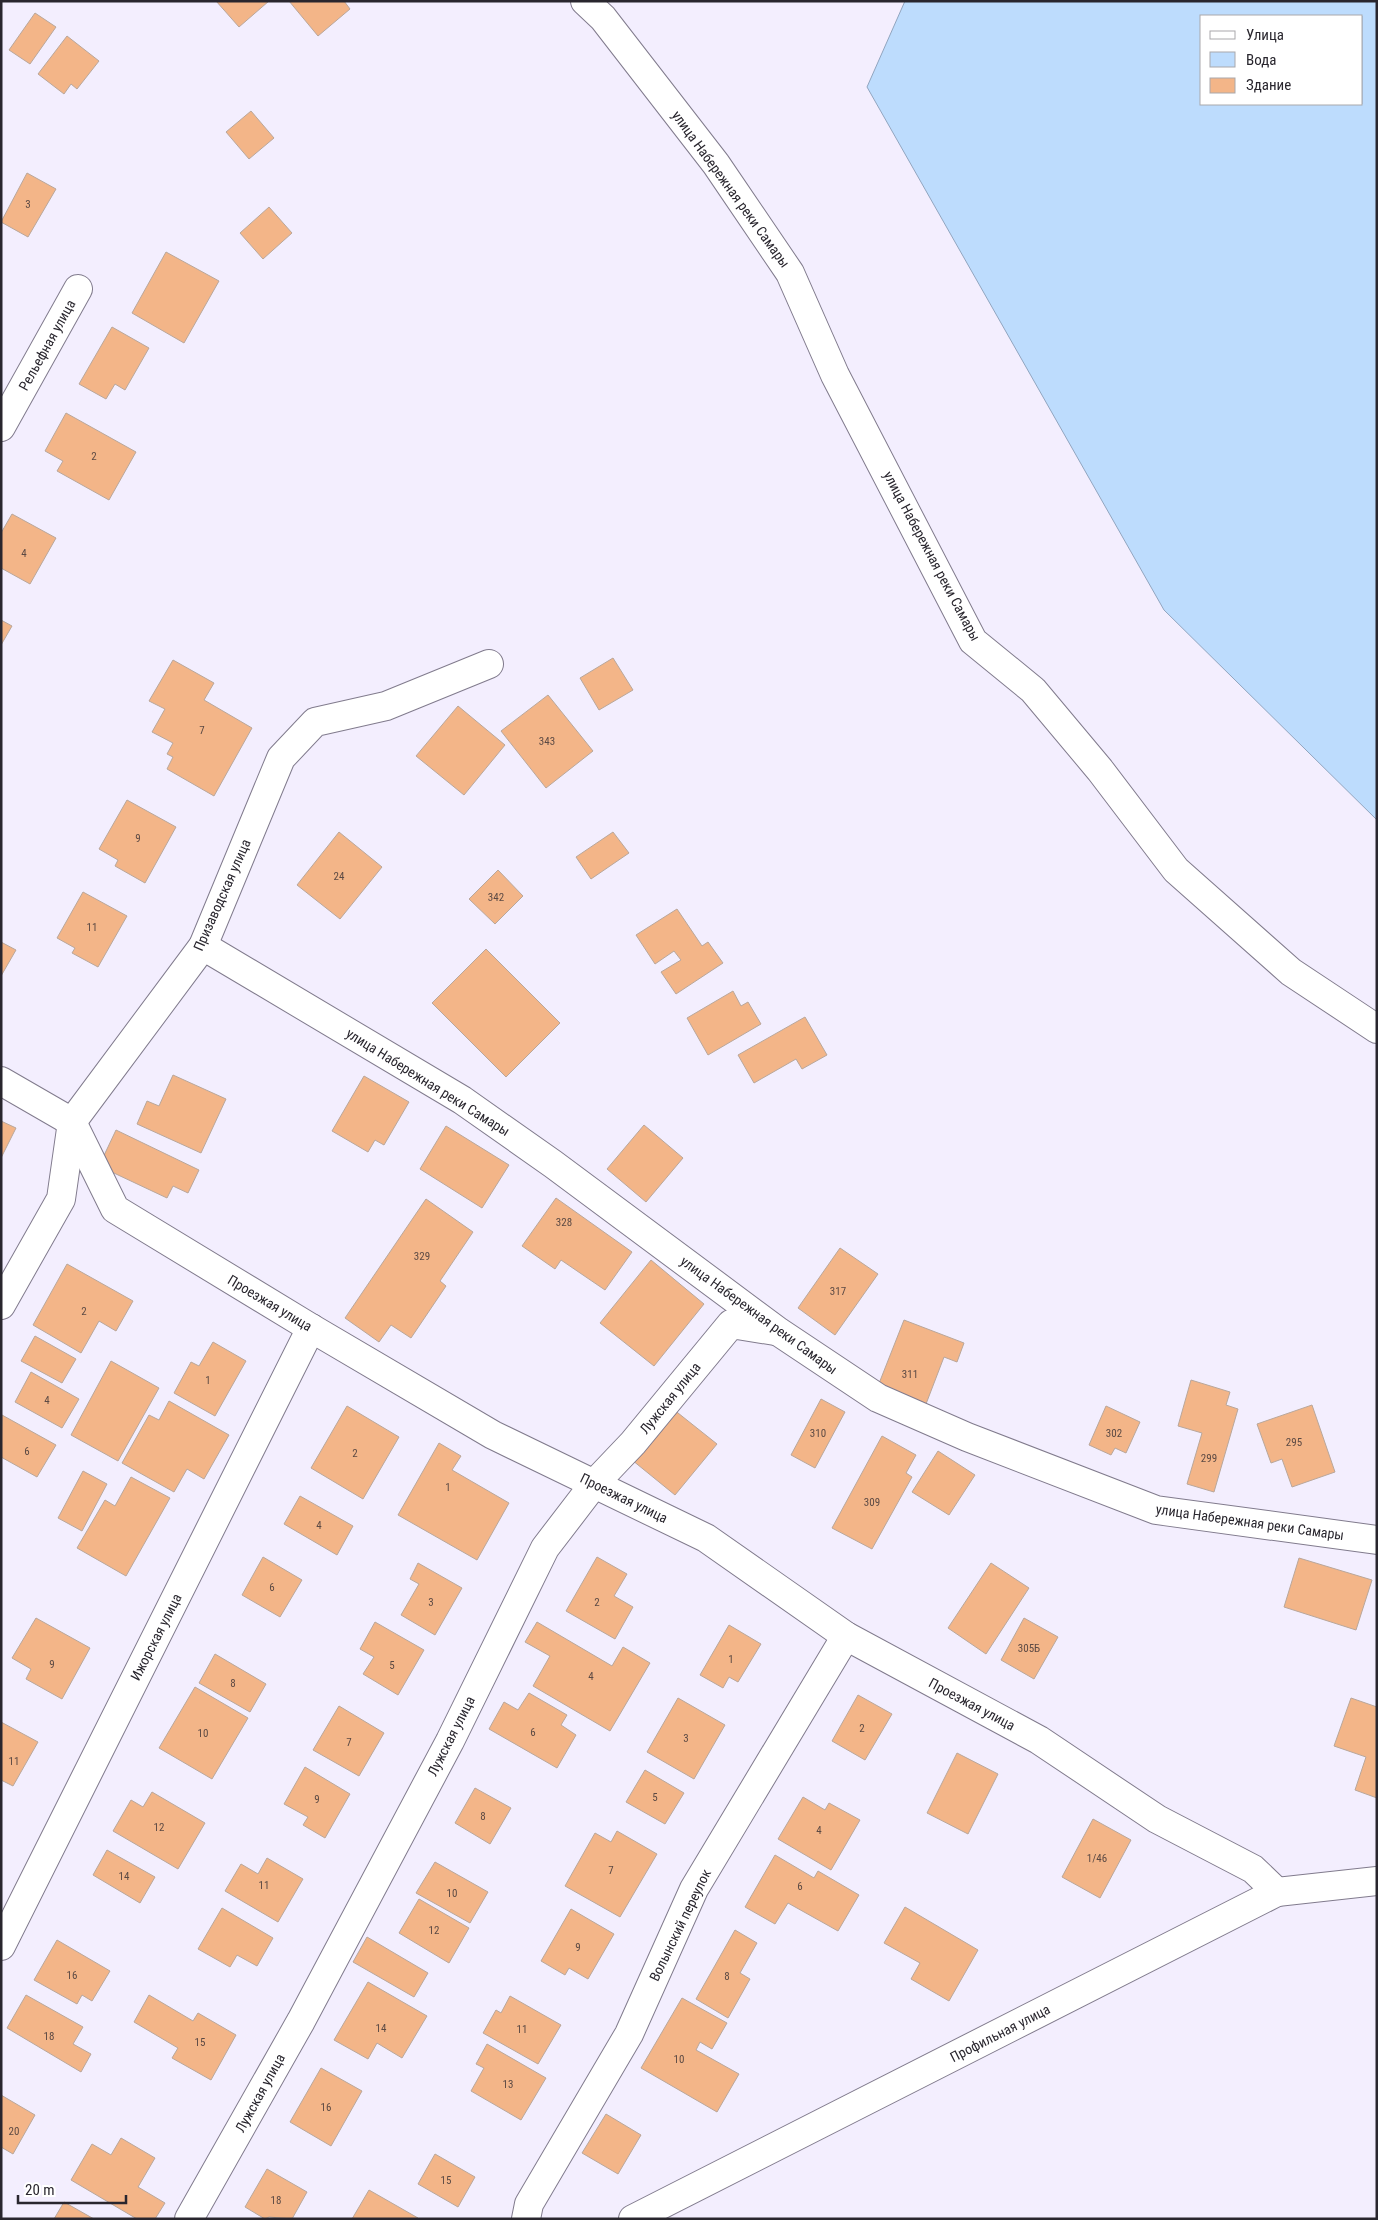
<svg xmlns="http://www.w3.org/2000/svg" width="1378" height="2220" viewBox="0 0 1378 2220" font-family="'Roboto Condensed',sans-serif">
<rect width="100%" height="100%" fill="#f3eefe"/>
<path fill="#bddcfd" stroke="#91a5bf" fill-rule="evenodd" d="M905,1H1377V820L1164,610L867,87ZM1202,16H1362V104H1202Z"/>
<g fill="#f3b588" stroke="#b9a79b">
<path d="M216,1H269L239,27Z"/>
<path d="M289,1H344L350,9L318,36Z"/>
<path d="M35,13L56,27L30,64L9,50Z"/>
<path d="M67,36L99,61L77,89L71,84L64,94L38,74Z"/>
<path d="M251,111L274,138L249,159L226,132Z"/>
<path d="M27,173L56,189L28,237L1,222Z"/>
<path d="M269,207L292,233L263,259L240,233Z"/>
<path d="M166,252L219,281L184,343L132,313Z"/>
<path d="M112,327L149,348L125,390L115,384L106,399L79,384Z"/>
<path d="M66,413L136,452L109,500L57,471L63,461L45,451Z"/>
<path d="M12,514L56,538L30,584L1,568V533Z"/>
<path d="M1,620L12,626L1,645Z"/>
<path d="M613,658L633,690L599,710L580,678Z"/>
<path d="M173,660L214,683L204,700L252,728L214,796L167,769L173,757L167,754L173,743L152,732L165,709L149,701Z"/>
<path d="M548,695L593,751L546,788L501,731Z"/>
<path d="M458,706L505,745L464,795L416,756Z"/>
<path d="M127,800L176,827L145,883L115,866L118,860L99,849Z"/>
<path d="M339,832L382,867L340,919L297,885Z"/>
<path d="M613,832L629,853L591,879L576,857Z"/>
<path d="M498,870L523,896L495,924L469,899Z"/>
<path d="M83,892L127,916L98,967L72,953L75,948L57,938Z"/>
<path d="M677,909L702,946L708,942L723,963L676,994L661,972L681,960L674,951L655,964L636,935Z"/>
<path d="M1,942L16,950L1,976Z"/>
<path d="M486,949L560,1023L506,1077L432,1003Z"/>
<path d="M733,991L741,1006L748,1002L761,1024L708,1055L687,1018Z"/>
<path d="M805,1017L827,1055L802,1069L796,1059L754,1083L738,1055Z"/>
<path d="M173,1075L226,1099L201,1153L137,1124L147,1101L159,1106Z"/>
<path d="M364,1076L409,1102L384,1145L375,1140L368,1152L332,1131Z"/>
<path d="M1,1121L16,1128L1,1158Z"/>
<path d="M644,1125L683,1158L646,1202L607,1169Z"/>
<path d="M446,1126L509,1165L482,1208L420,1169Z"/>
<path d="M116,1130L199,1170L188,1193L173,1186L167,1198L99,1166Z"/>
<path d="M556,1198L632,1252L605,1290L561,1260L555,1269L522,1246Z"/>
<path d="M426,1199L473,1232L440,1281L446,1286L411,1338L391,1325L379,1342L345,1318Z"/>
<path d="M840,1248L878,1274L835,1335L798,1308Z"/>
<path d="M651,1260L704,1304L654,1366L600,1323Z"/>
<path d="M67,1264L133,1301L116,1331L99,1321L81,1353L33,1325Z"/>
<path d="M904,1320L964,1343L957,1362L944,1357L926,1404L878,1386Z"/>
<path d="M35,1336L76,1359L62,1383L21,1361Z"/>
<path d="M213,1342L246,1361L215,1416L174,1393L191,1362L199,1366Z"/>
<path d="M111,1361L159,1388L118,1461L71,1435Z"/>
<path d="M31,1372L79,1399L62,1428L15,1402Z"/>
<path d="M1191,1380L1230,1392L1226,1405L1238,1409L1214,1492L1187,1484L1202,1433L1178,1426Z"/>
<path d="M821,1399L845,1412L815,1468L791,1455Z"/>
<path d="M169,1401L229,1435L204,1479L187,1469L174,1492L122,1463L149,1415L159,1420Z"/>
<path d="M1312,1405L1335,1472L1292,1487L1282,1459L1271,1463L1257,1424Z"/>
<path d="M347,1406L399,1437L363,1499L311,1468Z"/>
<path d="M1106,1406L1140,1422L1126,1453L1115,1448L1111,1455L1089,1445Z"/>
<path d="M673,1409L717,1444L675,1495L632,1460Z"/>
<path d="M2,1415L56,1445L37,1477L1,1457Z"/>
<path d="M882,1436L916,1455L906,1473L912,1477L872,1549L832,1528Z"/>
<path d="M439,1443L461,1456L452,1470L509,1503L477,1560L398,1515Z"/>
<path d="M938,1451L975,1475L949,1515L912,1492Z"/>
<path d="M83,1471L107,1484L82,1531L58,1518Z"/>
<path d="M131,1477L170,1498L126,1576L77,1548L105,1500L115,1506Z"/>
<path d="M300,1496L353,1526L337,1555L284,1524Z"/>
<path d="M263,1557L302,1580L280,1617L242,1595Z"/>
<path d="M597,1557L627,1574L614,1596L633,1607L615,1639L566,1611Z"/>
<path d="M1299,1558L1372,1580L1356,1630L1284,1607Z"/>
<path d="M418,1563L462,1588L435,1635L401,1615L419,1584L410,1579Z"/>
<path d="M991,1563L1029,1588L986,1654L948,1628Z"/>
<path d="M36,1618L90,1648L62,1699L26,1679L31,1669L12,1658Z"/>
<path d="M1024,1618L1058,1637L1034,1679L1001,1660Z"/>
<path d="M375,1622L424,1650L398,1695L363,1674L374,1657L360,1649Z"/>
<path d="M537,1622L612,1666L623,1647L650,1663L610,1731L533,1686L550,1656L525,1642Z"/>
<path d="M729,1625L761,1644L738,1682L729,1677L723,1688L700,1675Z"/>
<path d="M215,1654L266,1684L250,1712L199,1683Z"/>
<path d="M195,1687L248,1718L212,1779L159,1748Z"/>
<path d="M529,1693L567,1715L561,1725L576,1735L557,1768L489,1729L504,1702L518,1710Z"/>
<path d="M858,1695L892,1714L865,1760L832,1741Z"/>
<path d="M678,1698L725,1725L694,1779L647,1752Z"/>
<path d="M1351,1698L1377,1707V1798L1355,1790L1366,1757L1334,1746Z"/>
<path d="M339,1706L384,1733L359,1776L313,1750Z"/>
<path d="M1,1722L38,1742L13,1786L1,1780Z"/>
<path d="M957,1753L998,1774L968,1834L927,1813Z"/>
<path d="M305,1767L350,1794L325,1838L303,1825L308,1817L284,1804Z"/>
<path d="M645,1770L684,1793L665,1824L626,1802Z"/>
<path d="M475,1788L511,1808L490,1844L455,1823Z"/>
<path d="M152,1792L205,1823L178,1869L113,1831L131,1800L143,1807Z"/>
<path d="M803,1797L825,1810L829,1803L860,1820L831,1870L778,1839Z"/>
<path d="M1093,1819L1131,1840L1100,1898L1062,1877Z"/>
<path d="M617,1831L657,1854L620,1917L565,1886L595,1833L611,1842Z"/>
<path d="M107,1850L155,1877L140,1903L93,1875Z"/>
<path d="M775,1855L814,1878L818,1871L859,1895L838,1931L788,1903L775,1924L745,1907Z"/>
<path d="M267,1858L303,1879L278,1922L225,1891L241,1864L258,1874Z"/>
<path d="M435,1862L488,1892L470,1923L416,1893Z"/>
<path d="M419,1899L469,1928L449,1963L399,1933Z"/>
<path d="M905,1907L978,1950L949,2001L911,1979L920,1963L884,1943Z"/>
<path d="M222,1908L273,1938L257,1966L237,1955L230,1967L198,1949Z"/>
<path d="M571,1909L614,1934L588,1979L569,1968L565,1975L541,1961Z"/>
<path d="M735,1930L757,1943L740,1973L750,1979L728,2018L696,1999Z"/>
<path d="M367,1937L428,1973L414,1997L353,1962Z"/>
<path d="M57,1940L110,1971L92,2001L82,1995L77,2004L34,1980Z"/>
<path d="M368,1982L427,2016L402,2058L377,2043L368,2059L334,2040Z"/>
<path d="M26,1995L83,2027L73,2044L91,2054L81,2072L7,2028Z"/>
<path d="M149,1995L193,2021L198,2013L236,2035L211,2080L172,2058L178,2048L134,2022Z"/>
<path d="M510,1996L561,2025L538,2064L483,2033L496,2010L501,2013Z"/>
<path d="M682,1998L727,2023L712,2049L700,2042L696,2050L739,2074L717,2112L641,2068Z"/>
<path d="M487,2044L546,2078L521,2120L471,2091L484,2068L476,2064Z"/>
<path d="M321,2068L362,2091L331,2146L290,2122Z"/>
<path d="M1,2095L35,2115L13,2154L1,2147Z"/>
<path d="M606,2114L641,2135L618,2174L582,2153Z"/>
<path d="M121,2138L155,2158L138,2187L165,2203L155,2219H137L71,2180L92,2144L111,2155Z"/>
<path d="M435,2154L475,2177L458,2207L418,2184Z"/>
<path d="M267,2169L307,2192L292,2219L269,2217L265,2219L245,2207Z"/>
<path d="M369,2190L418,2218V2219H352Z"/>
<path d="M64,2202L94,2219H54Z"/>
</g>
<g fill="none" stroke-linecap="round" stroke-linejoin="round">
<g stroke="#817b8d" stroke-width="30">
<g id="minor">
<path d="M585,1L603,18L716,164L790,273L835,375L973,641L1033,690L1100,770L1176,870L1291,972L1377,1029"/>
<path d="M1,427L78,289"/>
<path d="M203,946L462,1100L553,1164L779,1332L878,1398L967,1437L1156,1510L1377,1540"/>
<path d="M1,1081L72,1122L115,1209L311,1328L493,1435L706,1538L846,1636L1039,1740L1157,1819L1253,1869L1277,1892"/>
<path d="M1,1305L61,1199L72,1122L203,946L281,758L315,722L386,706L489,664"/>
<path d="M1,1946L311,1328"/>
<path d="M189,2219L301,2021L450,1741L545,1548L594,1484L633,1443L731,1324L775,1331"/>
<path d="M526,2219L529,2204L629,2034L694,1889L846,1636"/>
<path d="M633,2219L1277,1892L1377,1881"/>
</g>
</g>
<use href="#minor" stroke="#fff" stroke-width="28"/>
</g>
<g text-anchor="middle" stroke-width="5" stroke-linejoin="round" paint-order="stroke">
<g font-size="11" fill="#5c4a44">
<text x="28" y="208">3</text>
<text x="94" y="460">2</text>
<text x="24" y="557">4</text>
<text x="202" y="734">7</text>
<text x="547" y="745">343</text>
<text x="138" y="842">9</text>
<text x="339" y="880">24</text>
<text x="496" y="901">342</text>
<text x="92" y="931">11</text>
<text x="564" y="1226">328</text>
<text x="422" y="1260">329</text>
<text x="838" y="1295">317</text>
<text x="84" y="1315">2</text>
<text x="910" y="1378">311</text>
<text x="208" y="1384">1</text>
<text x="47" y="1404">4</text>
<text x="818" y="1437">310</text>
<text x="1114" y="1437">302</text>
<text x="1294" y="1446">295</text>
<text x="27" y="1455">6</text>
<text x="355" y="1457">2</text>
<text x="1209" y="1462">299</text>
<text x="448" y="1491">1</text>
<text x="872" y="1506">309</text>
<text x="319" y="1529">4</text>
<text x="272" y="1591">6</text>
<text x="431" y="1606">3</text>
<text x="597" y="1606">2</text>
<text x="1029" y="1652">305Б</text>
<text x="731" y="1663">1</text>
<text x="52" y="1668">9</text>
<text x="392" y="1669">5</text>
<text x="591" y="1680">4</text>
<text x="233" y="1687">8</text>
<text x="862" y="1732">2</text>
<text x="533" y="1736">6</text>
<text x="203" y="1737">10</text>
<text x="686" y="1742">3</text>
<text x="349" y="1746">7</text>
<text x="14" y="1765">11</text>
<text x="655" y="1801">5</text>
<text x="317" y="1803">9</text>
<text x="483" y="1820">8</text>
<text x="159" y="1831">12</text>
<text x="819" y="1834">4</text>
<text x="1097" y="1862">1/46</text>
<text x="611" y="1874">7</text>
<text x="124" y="1880">14</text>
<text x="264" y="1889">11</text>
<text x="800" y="1890">6</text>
<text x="452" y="1897">10</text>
<text x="434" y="1934">12</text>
<text x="578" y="1951">9</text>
<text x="72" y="1979">16</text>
<text x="727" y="1980">8</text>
<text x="381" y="2032">14</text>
<text x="522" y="2033">11</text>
<text x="49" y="2040">18</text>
<text x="200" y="2046">15</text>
<text x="679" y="2063">10</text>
<text x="508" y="2088">13</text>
<text x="326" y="2111">16</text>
<text x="14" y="2135">20</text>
<text x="446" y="2184">15</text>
<text x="276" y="2204">18</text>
</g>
<g font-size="14" fill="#29262e" stroke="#fff">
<text transform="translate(731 189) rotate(54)" y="5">улица Набережная реки Самары</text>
<text transform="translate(47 345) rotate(-61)" y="5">Рельефная улица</text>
<text transform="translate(932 556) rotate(62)" y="5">улица Набережная реки Самары</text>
<text transform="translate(222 895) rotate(-66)" y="5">Призаводская улица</text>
<text transform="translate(428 1082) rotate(32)" y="5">улица Набережная реки Самары</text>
<text transform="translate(270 1303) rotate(31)" y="5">Проезжая улица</text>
<text transform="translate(759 1315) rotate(36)" y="5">улица Набережная реки Самары</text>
<text transform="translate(670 1398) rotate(-51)" y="5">Лужская улица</text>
<text transform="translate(624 1498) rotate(26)" y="5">Проезжая улица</text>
<text transform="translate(1250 1522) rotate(8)" y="5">улица Набережная реки Самары</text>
<text transform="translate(156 1637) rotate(-63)" y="5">Ижорская улица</text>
<text transform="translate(972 1704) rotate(28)" y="5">Проезжая улица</text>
<text transform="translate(451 1736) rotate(-63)" y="5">Лужская улица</text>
<text transform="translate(680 1925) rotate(-64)" y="5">Волынский переулок</text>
<text transform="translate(1000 2033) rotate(-27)" y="5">Профильная улица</text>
<text transform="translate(260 2093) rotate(-61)" y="5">Лужская улица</text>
</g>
</g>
<rect width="1378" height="2220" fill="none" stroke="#29262e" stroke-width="5"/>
<rect x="1200" y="15" width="162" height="90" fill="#ffffff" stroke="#a9a8ab"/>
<rect x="1210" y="31" width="25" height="8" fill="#ffffff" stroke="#a9a8ab"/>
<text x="1246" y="40" font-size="15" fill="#29262e">Улица</text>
<rect x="1210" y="52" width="25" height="15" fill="#bddcfd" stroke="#a9a8ab"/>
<text x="1246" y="65" font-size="15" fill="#29262e">Вода</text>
<rect x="1210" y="78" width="25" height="15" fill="#f3b588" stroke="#a9a8ab"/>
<text x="1246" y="90" font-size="15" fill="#29262e">Здание</text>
<path d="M18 2195v8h108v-8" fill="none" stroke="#29262e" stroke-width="2.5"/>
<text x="25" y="2195" font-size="15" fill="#29262e" stroke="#ffffff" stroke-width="4" paint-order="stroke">20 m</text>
</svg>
